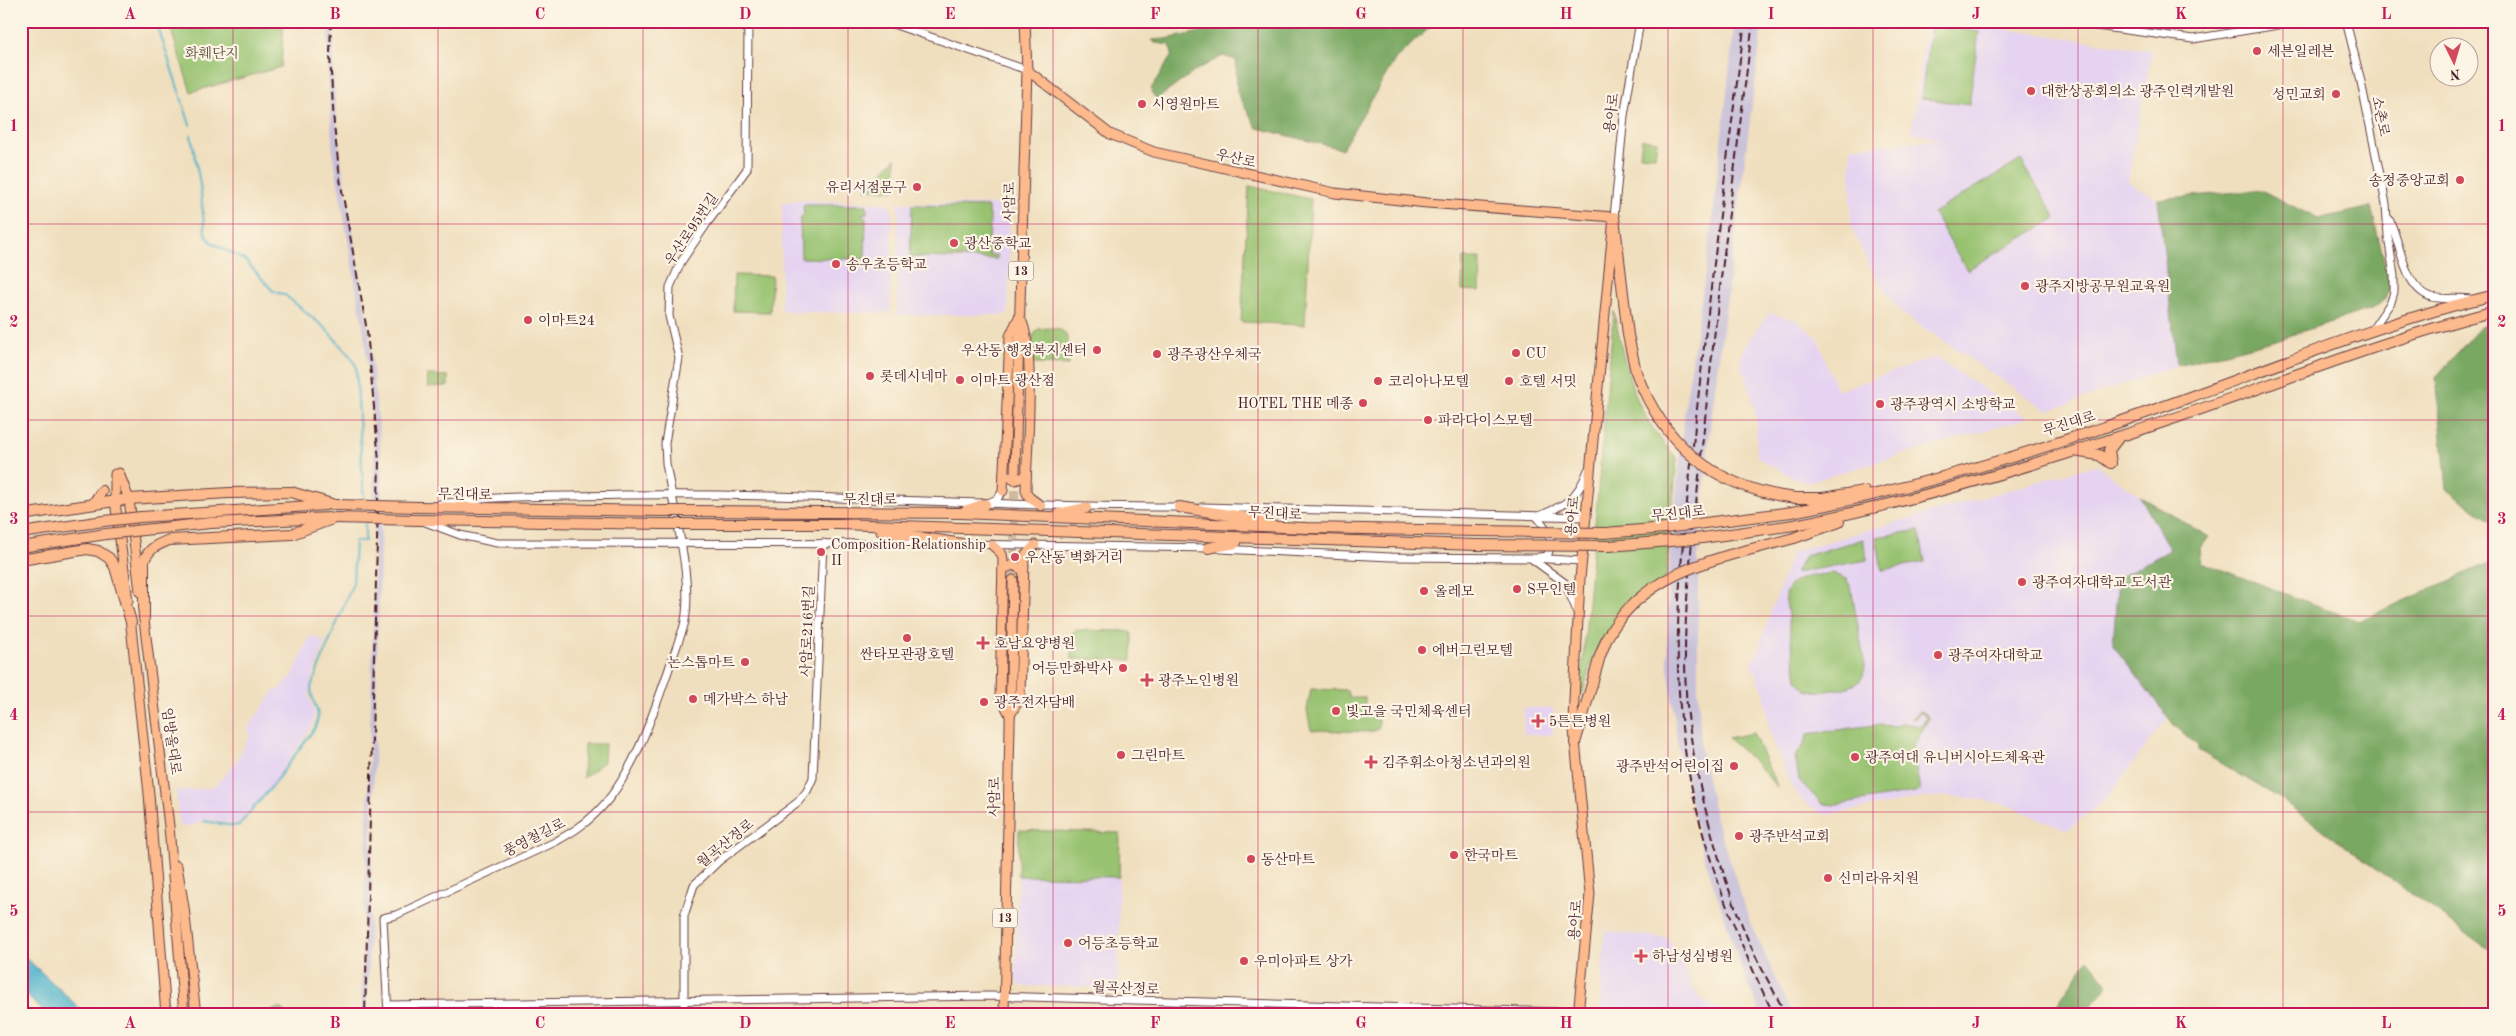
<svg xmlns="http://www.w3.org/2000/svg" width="2516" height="1036" viewBox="0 0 2516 1036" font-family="'Old Standard TT','Noto Serif KR',serif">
<rect width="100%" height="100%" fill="#fcf5e5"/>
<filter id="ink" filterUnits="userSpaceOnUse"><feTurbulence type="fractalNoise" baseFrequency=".02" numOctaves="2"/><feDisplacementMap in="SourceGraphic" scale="10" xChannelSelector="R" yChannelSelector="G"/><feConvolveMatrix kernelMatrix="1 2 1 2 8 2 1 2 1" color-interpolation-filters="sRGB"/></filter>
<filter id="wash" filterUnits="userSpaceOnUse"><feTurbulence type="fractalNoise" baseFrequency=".0096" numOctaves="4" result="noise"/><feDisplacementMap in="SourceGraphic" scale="20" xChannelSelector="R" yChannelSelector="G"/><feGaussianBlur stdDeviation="1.12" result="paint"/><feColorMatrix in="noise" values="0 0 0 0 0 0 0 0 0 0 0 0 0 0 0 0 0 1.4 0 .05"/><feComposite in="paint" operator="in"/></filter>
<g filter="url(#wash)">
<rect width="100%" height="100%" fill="#f0dfbe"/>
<g fill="#e5d3f1">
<path d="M1926,21H1947L2152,50L2128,182L2158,199L2177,365L2048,411L1906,316L1895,305L1871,268L1854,234L1851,219V147L1940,140L1912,132Z"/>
<path d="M796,200L886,203L892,209L890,313L791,312L781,309L782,203Z"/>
<path d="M898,203L1008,205L1010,209L1008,313L1005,315H897Z"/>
<path d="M1770,313L1796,320L1817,337L1837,391L1935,357L2028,418L1805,483L1757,458L1756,417L1749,386L1741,366L1742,353L1754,332Z"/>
<path d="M2096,465L2140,496L2170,550L2118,578L2113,645L2168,717L2107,798L2067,830L2004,804L1971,798L1946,796L1922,798L1831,814H1822L1803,801L1791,786L1770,733L1764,692L1752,666L1792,552Z"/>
<path d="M310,635L325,642L310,684L309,697L315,714L312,726L269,789L239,822L234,824L205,819L197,824L180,827L176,791L210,788L218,783L236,762L251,733L247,729L275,690L278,691L293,675Z"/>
<path d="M1524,708H1553V735L1523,734Z"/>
<path d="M1018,876L1119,877L1118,987L1021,986L1016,980Z"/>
<path d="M1605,931L1668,938L1688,974L1690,983L1700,998L1727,1015L1604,1014L1600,1005Z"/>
<path d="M679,1010V1015H567L569,1013Z"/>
<path d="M449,1011L552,1012L558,1015H450Z"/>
</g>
<g fill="#c7c0d9">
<path d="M328,21H334L333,76L340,152L369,332L379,429L382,481L367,1015H361L374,607V430L364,333L333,154L328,76Z"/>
<path d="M1735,21H1763L1710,427L1698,557V687L1701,750L1715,816L1751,925L1793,1015H1762L1745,978L1703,854L1678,747L1667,658L1670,557L1685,407L1710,241Z"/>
</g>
<g fill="#97c26f" stroke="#70704d">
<path d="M168,21H284L281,67L191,92Z"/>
<path d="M1931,25L1979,32L1969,105L1921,98Z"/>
<path d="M1642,139L1657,141L1655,156L1640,155Z"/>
<path d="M896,158L895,190L865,189Z"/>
<path d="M2021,160L2056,218L1967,270L1933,213Z"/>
<path d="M1249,186L1311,199L1305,325L1241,322Z"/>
<path d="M803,205H867V213L862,214L866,218L865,259L801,258L800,218L804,214Z"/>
<path d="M912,205L988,207V214L990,215L989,255H997V259L910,257Z"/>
<path d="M1463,258H1481L1480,291L1462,290Z"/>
<path d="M734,275L772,276L770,312L733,311Z"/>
<path d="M1614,311C1625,368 1634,415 1677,458L1666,579C1649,589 1607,631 1598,648C1590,662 1587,678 1583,693H1580Z"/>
<path d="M1038,329C1071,325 1069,336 1068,365L1031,364L1033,336Z"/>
<path d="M427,375L448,376V386L428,387Z"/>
<path d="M1919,530L1925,562L1882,570L1876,537Z"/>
<path d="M1863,539L1867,560L1795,573L1805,556Z"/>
<path d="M1833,573L1846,579L1851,587L1865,666C1864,673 1863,679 1857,683C1850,689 1816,694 1807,690C1802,687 1800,684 1797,679L1785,594C1792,575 1815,576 1833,573Z"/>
<path d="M1076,630L1129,631L1132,634V660L1071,659V634Z"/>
<path d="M1311,689L1345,690L1349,693V697H1365V718L1367,711L1372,710L1373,716L1379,721L1378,729L1371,732L1311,730L1307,710Z"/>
<path d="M1920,711L1925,713L1929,718L1913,747L1920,791L1837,805L1822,804L1799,780L1795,755L1803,747L1808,734L1875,725L1896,726L1901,723L1920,726L1926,719L1924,714L1920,713L1914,719L1912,718Z"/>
<path d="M1753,733L1777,787L1753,760L1728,738Z"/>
<path d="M584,744H605L604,762L583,778Z"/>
<path d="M1019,830L1120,833L1119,877L1018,876Z"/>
<path d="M280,1008L285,1012V1015H251Z"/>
<path d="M449,1011L450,1015H399L400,1013Z"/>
<path d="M1197,1013H1262L1197,1015Z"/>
</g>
<g fill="#79a862" stroke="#626446">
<path d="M1214,21H1435V23L1396,58L1342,149L1257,128L1237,92L1236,60L1223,56L1198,69L1156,100L1151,89L1172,55L1170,45L1155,43L1151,40L1166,39L1201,32Z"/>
<path d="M2261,190L2318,219L2371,207L2390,285C2388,299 2382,303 2371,309L2273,341L2177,365L2158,199Z"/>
<path d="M2495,322V954L2276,796L2198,750V746L2174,725L2113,645L2118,578L2170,550L2140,496L2209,537L2200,549L2201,562L2358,621L2491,562L2495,525L2447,489L2436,377L2482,325Z"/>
<path d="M2088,959L2108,984C2086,1014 2087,1015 2050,1015Z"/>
</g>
<path fill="#4cb2ca" stroke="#4b687a" d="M21,953L87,1015H47L21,990Z"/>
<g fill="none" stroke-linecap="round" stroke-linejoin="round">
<g stroke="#4cb2ca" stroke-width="2">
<path d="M156,21L190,125"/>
<path d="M191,135L200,184L205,233L211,242L246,261L273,291L285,295L325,328L351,357L356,366L364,501"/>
<path d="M204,821L233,826L239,825L269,790L315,728C323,709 311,705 311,687L353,583L355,541H365V523"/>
</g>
</g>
</g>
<g filter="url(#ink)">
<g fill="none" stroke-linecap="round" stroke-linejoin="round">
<path stroke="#cfb9a1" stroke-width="9" stroke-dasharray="9 4.5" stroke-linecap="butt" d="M1013,580L1015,473"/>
<g stroke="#633c41" stroke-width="9">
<g id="minor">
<path d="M884,21L1027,70"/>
<path d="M2059,21L2193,39L2303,21"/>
<path d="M2346,21L2360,77L2386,204L2388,236L2394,276V292L2391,302L2372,330"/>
<path d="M1614,217L1624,116L1640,21"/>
<path d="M2389,219C2401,242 2403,289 2432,297C2444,300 2457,297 2470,299"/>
<path d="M988,503L997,499L1003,491"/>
<path d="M440,504C500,494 561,497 622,495C808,492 995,508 1182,507"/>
<path d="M1202,507L1587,517"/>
<path d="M425,522L460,535L497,543L938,544"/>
<path d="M959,544L1211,548"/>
<path d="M1221,549L1391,557L1532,558L1582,561"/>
<path d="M1539,557L1547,556C1555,541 1548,529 1537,517C1565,505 1577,500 1588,470"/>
<path d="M1532,559L1565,583L1577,611"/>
<path d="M388,1005L990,996L1559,1012L1567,1015"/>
<path d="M388,1015L383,918L396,915L555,842C569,834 583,826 595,814C640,772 661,687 683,629C696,587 673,509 666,463L665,443L679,358L669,316L670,287L681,262L708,222L747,169L748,21"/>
<path d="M684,1015V916L694,885L719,861L798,802L807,791L813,778L823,543"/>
</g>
</g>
<g stroke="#633c41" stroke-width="11">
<g id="major">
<path d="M1027,70L1110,134L1154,152L1335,193L1427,203L1614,217L1580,579L1573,720L1590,894L1578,1015"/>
<path d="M119,473L129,499L140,592"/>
<path d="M1015,473L1027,70L1025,21"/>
<path d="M115,474V501L128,601"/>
<path d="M1004,474L1015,480L1026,476"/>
<path d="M1003,491L1010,336L1019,317C1037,338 1026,458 1026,491L1029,497L1041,506"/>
<path d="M992,545L1002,554L1003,560L1000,696L1009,713"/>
<path d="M1003,569L1013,565L1023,570"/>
<path d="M143,612L169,826L184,1015"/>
<path d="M130,617L149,794L166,1015"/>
<path d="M1010,715L1020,698L1024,562L1025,556L1035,545"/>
<path d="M177,866L184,907L196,1015"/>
<path d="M1004,1015L1013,580"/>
</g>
</g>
<g stroke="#633c41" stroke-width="12">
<g id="highway">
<path d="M1614,217L1628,335L1636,372"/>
<path d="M2074,451L2099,455L2111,463"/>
<path d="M2111,463L2109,450L2119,437"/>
<path d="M1796,498H1823L1864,491"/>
<path d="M93,504L102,491"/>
<path d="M420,507L659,511"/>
<path d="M1179,507L1268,521"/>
<path d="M688,511L960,513L1306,528L1478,531"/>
<path d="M965,511L985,504"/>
<path d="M1792,512C1926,487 2059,445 2187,398C2289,361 2389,320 2495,295"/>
<path d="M1059,514L1086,508"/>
<path d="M21,515L129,499L229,493L291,492L335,505"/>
<path d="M141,517L326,505"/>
<path d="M419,520L662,524"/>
<path d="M690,524H838L1477,545"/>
<path d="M1794,525C1904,504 2012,472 2118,437C2245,397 2366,344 2495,311"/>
<path d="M143,530L211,523L329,518"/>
<path d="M881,531L962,544"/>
<path d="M21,533L104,521"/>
<path d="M1794,538L1839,522"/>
<path d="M21,547L106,534"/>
<path d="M1208,548L1236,543"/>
<path d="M21,560L87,549L98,551L109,558L115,567L131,622"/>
<path d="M144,617V561C149,548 157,545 169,540L292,534L335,518"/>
<path d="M1575,743L1600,656L1607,638"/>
</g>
</g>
<use href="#minor" stroke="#fff" stroke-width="7"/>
<use href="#major" stroke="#fcba8d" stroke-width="9"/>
<use href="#highway" stroke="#fcba8d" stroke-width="10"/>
<g stroke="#4a1f2b" stroke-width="2" stroke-dasharray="8 4" stroke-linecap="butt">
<path d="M331,21L330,55L334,125L340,179L367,331L379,461L365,1015"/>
<path d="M1745,21C1727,159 1709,297 1694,436C1683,540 1669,646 1685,750C1699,843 1733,931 1774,1015"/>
<path d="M1753,21C1735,166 1716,311 1701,457C1693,539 1680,623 1687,706C1694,779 1720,874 1749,942C1760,967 1774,991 1786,1015"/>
</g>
<g stroke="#633c41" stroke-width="12" stroke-linecap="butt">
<g id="highway-bridge">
<path d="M1636,372C1664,447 1717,489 1796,498"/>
<path d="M335,505L420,507"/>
<path d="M659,511H688"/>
<path d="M335,518L419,520"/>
<path d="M104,521L141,517"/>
<path d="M662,524H690"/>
<path d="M1478,531L1605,533L1665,528L1792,512"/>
<path d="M106,534L143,530"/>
<path d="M1477,545L1609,546L1695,539L1794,525"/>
<path d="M1607,638C1645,568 1725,557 1794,538"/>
</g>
</g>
<use href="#highway-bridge" stroke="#fcba8d" stroke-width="10"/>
</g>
</g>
<path fill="none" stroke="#c2185b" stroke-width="1" stroke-opacity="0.55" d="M233,21V1015M438,21V1015M643,21V1015M848,21V1015M1053,21V1015M1258,21V1015M1463,21V1015M1668,21V1015M1873,21V1015M2078,21V1015M2283,21V1015M21,224H2495M21,420H2495M21,616H2495M21,812H2495"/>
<g fill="#d1495b" stroke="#fcf5e5" stroke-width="2">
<circle cx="2257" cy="51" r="5"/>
<circle cx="2031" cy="91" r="5"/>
<circle cx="2336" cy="94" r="5"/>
<circle cx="1142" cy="104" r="5"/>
<circle cx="2460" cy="180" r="5"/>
<circle cx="917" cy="187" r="5"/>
<circle cx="954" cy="243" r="5"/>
<circle cx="836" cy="264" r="5"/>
<circle cx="2025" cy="286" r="5"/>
<circle cx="528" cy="320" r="5"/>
<circle cx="1097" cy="350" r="5"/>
<circle cx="1516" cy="353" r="5"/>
<circle cx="1157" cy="354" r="5"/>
<circle cx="870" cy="376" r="5"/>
<circle cx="960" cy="380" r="5"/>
<circle cx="1378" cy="381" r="5"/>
<circle cx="1509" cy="381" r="5"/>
<circle cx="1363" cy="403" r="5"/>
<circle cx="1880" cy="404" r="5"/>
<circle cx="1428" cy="420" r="5"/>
<circle cx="821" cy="552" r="5"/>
<circle cx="1015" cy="557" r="5"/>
<circle cx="2022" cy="582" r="5"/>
<circle cx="1517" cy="589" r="5"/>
<circle cx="1424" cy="591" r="5"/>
<circle cx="907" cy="638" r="5"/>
<path d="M980.5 635.5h5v5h5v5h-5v5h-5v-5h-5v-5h5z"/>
<circle cx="1422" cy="650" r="5"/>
<circle cx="1938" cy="655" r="5"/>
<circle cx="745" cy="662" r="5"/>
<circle cx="1123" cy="668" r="5"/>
<path d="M1144.5 672.5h5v5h5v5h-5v5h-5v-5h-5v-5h5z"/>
<circle cx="693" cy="699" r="5"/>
<circle cx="984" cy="702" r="5"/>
<circle cx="1336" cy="711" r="5"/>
<path d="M1535.5 713.5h5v5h5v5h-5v5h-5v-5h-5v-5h5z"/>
<circle cx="1121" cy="755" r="5"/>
<circle cx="1855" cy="757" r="5"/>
<path d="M1368.5 754.5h5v5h5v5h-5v5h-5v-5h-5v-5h5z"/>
<circle cx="1734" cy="766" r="5"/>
<circle cx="1739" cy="836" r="5"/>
<circle cx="1454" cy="855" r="5"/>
<circle cx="1251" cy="859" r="5"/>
<circle cx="1828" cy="878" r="5"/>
<circle cx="1068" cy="943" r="5"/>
<path d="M1638.5 948.5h5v5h5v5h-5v5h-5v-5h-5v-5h5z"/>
<circle cx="1244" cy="961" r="5"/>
</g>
<g text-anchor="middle" stroke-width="4.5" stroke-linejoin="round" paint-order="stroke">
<g fill="#fcf5e5" stroke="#7f5f63" stroke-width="1">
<rect x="1008.5" y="261.5" width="25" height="19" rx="4"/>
<rect x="992.5" y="908.5" width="25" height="19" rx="4"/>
</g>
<g font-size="12" font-weight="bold" fill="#4a1f2b">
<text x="1021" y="275">13</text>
<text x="1005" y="922">13</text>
</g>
<g font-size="14" fill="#4a1f2b" stroke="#fcf5e5" text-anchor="start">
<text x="2267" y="56">세븐일레븐</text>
<text x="2041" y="96">대한상공회의소 광주인력개발원</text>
<text x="2326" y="99" text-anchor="end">성민교회</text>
<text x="1152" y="109">시영원마트</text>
<text x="2450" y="185" text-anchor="end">송정중앙교회</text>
<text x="907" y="192" text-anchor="end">유리서점문구</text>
<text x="964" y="248">광산중학교</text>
<text x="846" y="269">송우초등학교</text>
<text x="2035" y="291">광주지방공무원교육원</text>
<text x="538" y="325">이마트24</text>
<text x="1087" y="355" text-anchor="end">우산동 행정복지센터</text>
<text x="1526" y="358">CU</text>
<text x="1167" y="359">광주광산우체국</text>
<text x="880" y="381">롯데시네마</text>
<text x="970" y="385">이마트 광산점</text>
<text x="1388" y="386">코리아나모텔</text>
<text x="1519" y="386">호텔 서밋</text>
<text x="1353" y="408" text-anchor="end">HOTEL THE 메종</text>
<text x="1890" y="409">광주광역시 소방학교</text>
<text x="1438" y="425">파라다이스모텔</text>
<text x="831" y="549">Composition-Relationship<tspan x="831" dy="16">II</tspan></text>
<text x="1025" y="562">우산동 벽화거리</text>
<text x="2032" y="587">광주여자대학교 도서관</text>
<text x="1527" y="594">S무인텔</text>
<text x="1434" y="596">올레모</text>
<text x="994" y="648">호남요양병원</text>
<text x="1432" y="655">에버그린모텔</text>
<text x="907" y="659" text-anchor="middle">싼타모관광호텔</text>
<text x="1948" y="660">광주여자대학교</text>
<text x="735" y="667" text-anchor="end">논스톱마트</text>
<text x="1113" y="673" text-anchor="end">어등만화박사</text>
<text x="1158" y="685">광주노인병원</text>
<text x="703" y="704">메가박스 하남</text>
<text x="994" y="707">광주전자담배</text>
<text x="1346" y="716">빛고을 국민체육센터</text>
<text x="1549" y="726">5튼튼병원</text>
<text x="1131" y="760">그린마트</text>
<text x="1865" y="762">광주여대 유니버시아드체육관</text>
<text x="1382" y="767">김주휘소아청소년과의원</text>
<text x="1724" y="771" text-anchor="end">광주반석어린이집</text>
<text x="1749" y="841">광주반석교회</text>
<text x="1464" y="860">한국마트</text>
<text x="1261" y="864">동산마트</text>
<text x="1838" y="883">신미라유치원</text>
<text x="1078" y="948">어등초등학교</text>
<text x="1652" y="961">하남성심병원</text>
<text x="1254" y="966">우미아파트 상가</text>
</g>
<g font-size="14" fill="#61503f" stroke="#fcf5e5">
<text x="212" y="58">화훼단지</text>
</g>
<g font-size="14" fill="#4a1f2b" stroke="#fcf5e5">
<text transform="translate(1611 113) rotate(-83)" y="5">용아로</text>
<text transform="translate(2381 116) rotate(78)" y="5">소촌로</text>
<text transform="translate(1236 158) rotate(13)" y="5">우산로</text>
<text transform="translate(1009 202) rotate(-89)" y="5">사암로</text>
<text transform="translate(691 229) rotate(-56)" y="5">우산로95번길</text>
<text transform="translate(2069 423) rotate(-17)" y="5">무진대로</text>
<text transform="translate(465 494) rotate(1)" y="5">무진대로</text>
<text x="870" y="504">무진대로</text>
<text transform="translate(1275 513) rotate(3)" y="5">무진대로</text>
<text transform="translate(1678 513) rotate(-6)" y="5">무진대로</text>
<text transform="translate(1572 516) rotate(-85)" y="5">용아로</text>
<text transform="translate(807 631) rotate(-88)" y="5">사암로216번길</text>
<text transform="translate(172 741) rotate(82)" y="5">임방울대로</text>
<text transform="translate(994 797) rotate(-89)" y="5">사암로</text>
<text transform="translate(534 837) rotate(-27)" y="5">풍영철길로</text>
<text transform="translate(725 843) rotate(-39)" y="5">월곡산정로</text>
<text transform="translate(1575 920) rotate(-86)" y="5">용아로</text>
<text transform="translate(1126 988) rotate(2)" y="5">월곡산정로</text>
</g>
</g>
<rect width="2516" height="1036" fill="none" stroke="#fcf5e5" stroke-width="55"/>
<g transform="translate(2454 62) rotate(175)"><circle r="24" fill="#fcf5e5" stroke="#b59f9b"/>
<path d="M0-4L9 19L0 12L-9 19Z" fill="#d1495b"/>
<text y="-8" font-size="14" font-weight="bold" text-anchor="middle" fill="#4a1f2b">N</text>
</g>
<rect x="28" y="28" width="2460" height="980" fill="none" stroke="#c2185b" stroke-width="2"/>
<g font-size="16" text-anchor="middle" font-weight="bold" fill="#c2185b">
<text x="130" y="19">A</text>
<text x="335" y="19">B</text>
<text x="540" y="19">C</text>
<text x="745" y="19">D</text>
<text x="950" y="19">E</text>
<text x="1155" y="19">F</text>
<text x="1361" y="19">G</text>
<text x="1566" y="19">H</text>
<text x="1771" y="19">I</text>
<text x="1976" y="19">J</text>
<text x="2181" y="19">K</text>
<text x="2386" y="19">L</text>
<text x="14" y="131">1</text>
<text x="2502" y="131">1</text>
<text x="14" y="327">2</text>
<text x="2502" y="327">2</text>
<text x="14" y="524">3</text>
<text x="2502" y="524">3</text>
<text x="14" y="720">4</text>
<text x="2502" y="720">4</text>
<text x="14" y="916">5</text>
<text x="2502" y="916">5</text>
<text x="130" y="1028">A</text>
<text x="335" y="1028">B</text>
<text x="540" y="1028">C</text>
<text x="745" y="1028">D</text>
<text x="950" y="1028">E</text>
<text x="1155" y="1028">F</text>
<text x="1361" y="1028">G</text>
<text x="1566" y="1028">H</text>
<text x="1771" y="1028">I</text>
<text x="1976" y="1028">J</text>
<text x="2181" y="1028">K</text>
<text x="2386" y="1028">L</text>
</g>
</svg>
